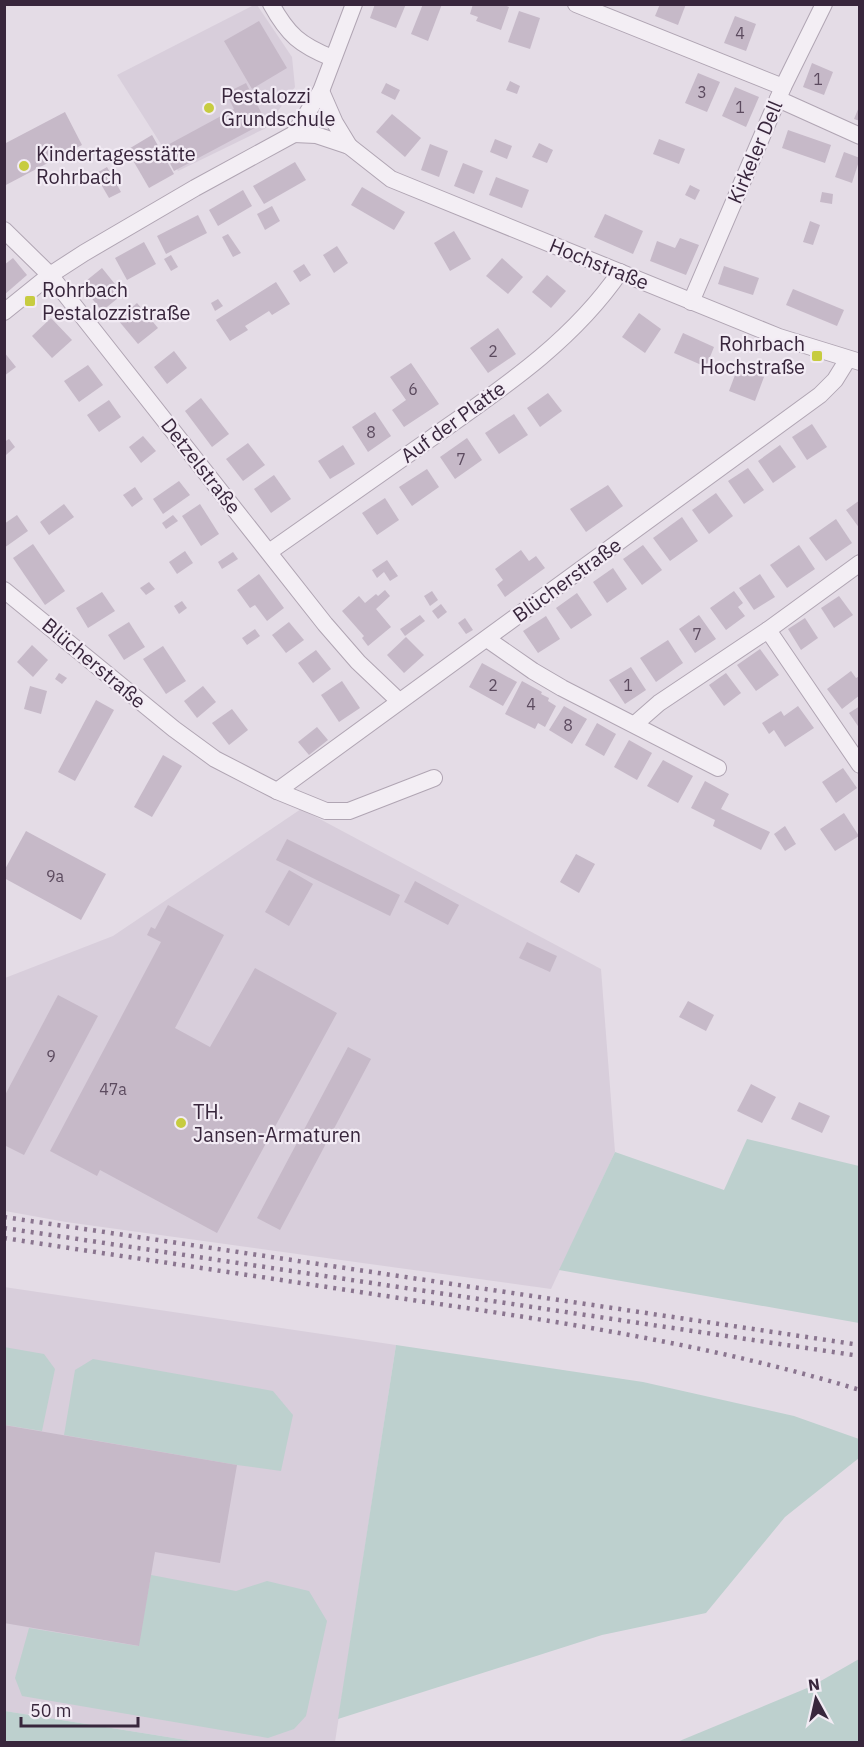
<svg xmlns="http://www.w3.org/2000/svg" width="864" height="1747" viewBox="0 0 864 1747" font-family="'IBM Plex Sans',sans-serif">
<rect width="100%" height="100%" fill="#e4dce6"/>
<g fill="#d8cedb">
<path d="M254,5H257L292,57L295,87L266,128L178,171L117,75Z"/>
<path d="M301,809L601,969L615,1152L551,1289L66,1222L5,1211V978L113,936Z"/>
<path d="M4,1287L396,1345L335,1742H199L5,1711Z"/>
</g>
<g fill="#bdd0ce">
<path d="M747,1139L859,1166V1323L559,1270L615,1152L724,1190Z"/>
<path d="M396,1345L643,1382L794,1416L859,1439V1458L785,1517L706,1613L602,1635L338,1719Z"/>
<path d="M4,1347L44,1354L55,1369L42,1431L5,1425Z"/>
<path d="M93,1359L273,1391L293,1415L281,1471L237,1465L64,1435L75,1370Z"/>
<path d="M151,1575L236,1591L267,1581L309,1591L327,1621L306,1716L294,1729L268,1738L22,1696L15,1678L29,1628L138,1646Z"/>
<path d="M859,1659V1742H677L812,1686Z"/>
<path d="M5,1711L199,1742H5Z"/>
</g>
<g fill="#c6b9c8">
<path d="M375,4H406L396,28L370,18Z"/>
<path d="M423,4H442L428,41L411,34Z"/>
<path d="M473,4H502L509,7L501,30L476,21L478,17L470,14Z"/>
<path d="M660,4H686L678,25L655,16Z"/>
<path d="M519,11L540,18L530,49L508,42Z"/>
<path d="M735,16L756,24L746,51L724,43Z"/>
<path d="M259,21L287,68L252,89L224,41Z"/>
<path d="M812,63L833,72L824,95L803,87Z"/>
<path d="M698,73L720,82L707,112L685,103Z"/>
<path d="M510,81L520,86L517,94L506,90Z"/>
<path d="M246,83L266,122L174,171L162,148L234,109L226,93Z"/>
<path d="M386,83L400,90L395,100L381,93Z"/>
<path d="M735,87L759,97L746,127L722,116Z"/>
<path d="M859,107H860V121L854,119Z"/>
<path d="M65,112L82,145L4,186V144Z"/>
<path d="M392,114L421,138L405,157L376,132Z"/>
<path d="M788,130L831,145L825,163L782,148Z"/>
<path d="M152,135L174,174L149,188L127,150Z"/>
<path d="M495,139L512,146L507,159L490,152Z"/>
<path d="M659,139L685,149L679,164L653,154Z"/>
<path d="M539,143L553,150L547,163L532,157Z"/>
<path d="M430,144L448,151L439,177L421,170Z"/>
<path d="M844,152L860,158L852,183L835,177Z"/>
<path d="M295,162L306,180L264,204L253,186Z"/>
<path d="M463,163L483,171L474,194L454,186Z"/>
<path d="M107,167L121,192L109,198L95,174Z"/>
<path d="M496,177L529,190L522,208L489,195Z"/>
<path d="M690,185L700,190L695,200L685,195Z"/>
<path d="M362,187L405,212L394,230L351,205Z"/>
<path d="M243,190L252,206L218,226L209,210Z"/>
<path d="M822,192L833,194L832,204L820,202Z"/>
<path d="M272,206L280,221L265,230L257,214Z"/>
<path d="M605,214L643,231L633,254L594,237Z"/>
<path d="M198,215L207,233L166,254L157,236Z"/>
<path d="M810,221L820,225L813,245L803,242Z"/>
<path d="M454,231L471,259L450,271L434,243Z"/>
<path d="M228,234L241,253L233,257L222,237Z"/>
<path d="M680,238L699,245L686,275L650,261L657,241L675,248Z"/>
<path d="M144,242L156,264L127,280L115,258Z"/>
<path d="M337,246L348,263L334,273L323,255Z"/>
<path d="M171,255L178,267L171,271L164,259Z"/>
<path d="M13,258L27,275L4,295V265Z"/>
<path d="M502,258L523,277L508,294L486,276Z"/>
<path d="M304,264L311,275L300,282L293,271Z"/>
<path d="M724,266L759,278L753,295L718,284Z"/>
<path d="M102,268L123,294L102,311L81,285Z"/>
<path d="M547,275L566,291L551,308L532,292Z"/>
<path d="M276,282L290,304L272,315L269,311L245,326L248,330L230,341L216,320Z"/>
<path d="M793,289L844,310L837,326L786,305Z"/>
<path d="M218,299L223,306L215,311L211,303Z"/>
<path d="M137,303L158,328L138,344L118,320Z"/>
<path d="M639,313L661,329L645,353L622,337Z"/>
<path d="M51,318L72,340L52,358L32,336Z"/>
<path d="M498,328L516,354L488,373L470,348Z"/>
<path d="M683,333L714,347L706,367L674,353Z"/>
<path d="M174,351L187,368L167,384L154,367Z"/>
<path d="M4,352L16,367L4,376Z"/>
<path d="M411,363L439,404L404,427L392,410L406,400L390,377Z"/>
<path d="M88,365L103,385L79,402L64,381Z"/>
<path d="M738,367L764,377L755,401L729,391Z"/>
<path d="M548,393L562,411L540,427L527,408Z"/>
<path d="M201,398L229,434L212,447L185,411Z"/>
<path d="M109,400L121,417L99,432L87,415Z"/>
<path d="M375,412L391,436L368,452L352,427Z"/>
<path d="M514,414L528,435L499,454L485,433Z"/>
<path d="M812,424L827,447L807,460L792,437Z"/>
<path d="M143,436L156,451L141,463L129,447Z"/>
<path d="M467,438L482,460L455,479L440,457Z"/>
<path d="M9,439L15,447L6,455L4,442Z"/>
<path d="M248,443L265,465L243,481L226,459Z"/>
<path d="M343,445L355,464L330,479L318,461Z"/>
<path d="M780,445L796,467L773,483L758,461Z"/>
<path d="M748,468L764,490L744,504L728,481Z"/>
<path d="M427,469L439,487L412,506L399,487Z"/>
<path d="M274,475L291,499L271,513L254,489Z"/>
<path d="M179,481L190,495L163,514L153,499Z"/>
<path d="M608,485L623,506L586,532L570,509Z"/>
<path d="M135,487L143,499L132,507L123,495Z"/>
<path d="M716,493L733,516L709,534L692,510Z"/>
<path d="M385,498L399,520L377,535L362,513Z"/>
<path d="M860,500V529L846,510Z"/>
<path d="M64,504L74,517L49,535L40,522Z"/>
<path d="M200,504L219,534L201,546L182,516Z"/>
<path d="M17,515L28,531L4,548V524Z"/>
<path d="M173,515L178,521L166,529L162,523Z"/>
<path d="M682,517L698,541L670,561L653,538Z"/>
<path d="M836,519L852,543L826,561L809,538Z"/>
<path d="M33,544L65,591L45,605L13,558Z"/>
<path d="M643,545L662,570L642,585L623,559Z"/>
<path d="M799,545L815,569L787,588L770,565Z"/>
<path d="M521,550L529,561L536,556L545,568L505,597L497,585L503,580L495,569Z"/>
<path d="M185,551L193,563L177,574L169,562Z"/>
<path d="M233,552L238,559L222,569L218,562Z"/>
<path d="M387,560L398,576L390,581L384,572L377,578L372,570Z"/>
<path d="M613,568L627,589L607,603L593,582Z"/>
<path d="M259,574L284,608L267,621L255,605L250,608L237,590Z"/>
<path d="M760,574L775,597L754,610L739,588Z"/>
<path d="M149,582L155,589L146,595L140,588Z"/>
<path d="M385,590L390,596L376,609L391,627L368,646L362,638L364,636L342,611L359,596L365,603L376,594L378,596Z"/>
<path d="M432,591L438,600L430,606L424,596Z"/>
<path d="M734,591L743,603L738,607L745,616L726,630L710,608Z"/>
<path d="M102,592L115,611L88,628L76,608Z"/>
<path d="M577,593L592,615L571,629L556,608Z"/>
<path d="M839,596L853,615L834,628L821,608Z"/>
<path d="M182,601L187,608L179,614L174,606Z"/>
<path d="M441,604L447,612L438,619L432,611Z"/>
<path d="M420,615L425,621L405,636L400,629Z"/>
<path d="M699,615L716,639L695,653L679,629Z"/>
<path d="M546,616L560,639L538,653L523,631Z"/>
<path d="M465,618L473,630L466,634L458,623Z"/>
<path d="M805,618L818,638L801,650L788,629Z"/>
<path d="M129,622L145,647L124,660L108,635Z"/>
<path d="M289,622L304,640L286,653L272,635Z"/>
<path d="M255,629L260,636L247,645L242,638Z"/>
<path d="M406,637L424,655L404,673L387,655Z"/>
<path d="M668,640L683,663L656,682L640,658Z"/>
<path d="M32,645L48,660L33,677L17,662Z"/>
<path d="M163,646L186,681L166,694L143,659Z"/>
<path d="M760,649L779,675L756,691L737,665Z"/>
<path d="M316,650L331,669L313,683L298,663Z"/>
<path d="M482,663L517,682L503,706L469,687Z"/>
<path d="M631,667L646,690L625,704L609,680Z"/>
<path d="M851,671L856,678L860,676V695L842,709L827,689Z"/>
<path d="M59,673L67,678L62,684L55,679Z"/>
<path d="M726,673L741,693L724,706L709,685Z"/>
<path d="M342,681L360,708L339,722L321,695Z"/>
<path d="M522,681L542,692L541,694L549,698L548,701L556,706L545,727L538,723L535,729L505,714Z"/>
<path d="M30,686L47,691L41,714L24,709Z"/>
<path d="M203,686L216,702L197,718L184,701Z"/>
<path d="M96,700L114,710L75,781L58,772Z"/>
<path d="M564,706L587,719L572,744L549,730Z"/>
<path d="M798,706L814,728L785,747L774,730L769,734L762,723L781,711L784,716Z"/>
<path d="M860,706V729L849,713Z"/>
<path d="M232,709L248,730L229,745L212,723Z"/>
<path d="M597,723L616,734L604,756L585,745Z"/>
<path d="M317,727L328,740L309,755L298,742Z"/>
<path d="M629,740L652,753L637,780L614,767Z"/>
<path d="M163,755L182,766L152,817L134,807Z"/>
<path d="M663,760L693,776L678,803L647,786Z"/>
<path d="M843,768L857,788L836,803L822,782Z"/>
<path d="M705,781L729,794L721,809L770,832L761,850L713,826L715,820L691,808Z"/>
<path d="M844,813L859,836L835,851L820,829Z"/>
<path d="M785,826L796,844L785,851L774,834Z"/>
<path d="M26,831L106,874L81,920L4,878V871Z"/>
<path d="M287,839L400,895L390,916L276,860Z"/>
<path d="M576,854L595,864L579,893L560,882Z"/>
<path d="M289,870L313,884L289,926L265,912Z"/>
<path d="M415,881L459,905L448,925L404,902Z"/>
<path d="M168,905L224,935L175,1028L210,1047L255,968L337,1013L217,1233L100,1170L97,1176L50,1151L161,942L147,935L151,927L155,929Z"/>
<path d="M527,942L557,956L550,972L519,958Z"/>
<path d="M58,995L98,1016L24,1155L4,1145V1097Z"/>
<path d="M688,1001L714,1015L706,1031L679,1017Z"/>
<path d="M348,1047L371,1059L280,1230L257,1218Z"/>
<path d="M751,1084L776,1097L762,1123L737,1111Z"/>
<path d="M799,1102L830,1116L822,1133L791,1119Z"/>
<path d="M4,1425L237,1465L220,1563L155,1552L139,1646L4,1623Z"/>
</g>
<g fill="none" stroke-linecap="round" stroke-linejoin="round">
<g stroke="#b0a5b3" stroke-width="18">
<g id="street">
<path d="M271,4C288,35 300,45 332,58"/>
<path d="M576,4L783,87"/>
<path d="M321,91L335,123L349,146"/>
<path d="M778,99L860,136"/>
<path d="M294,134L316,135L349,146L391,179L779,337L860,362"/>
<path d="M4,230L50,275L325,624L358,662L399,701"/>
<path d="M691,302L783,87L824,4"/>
<path d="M4,312L50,275L84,253L195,188L294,134L321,91L354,4"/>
<path d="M269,552C324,513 379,475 433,437C501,389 572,342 620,272"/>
<path d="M4,590L174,729L215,759L277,791L326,811H349L434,778"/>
<path d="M768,630L860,765"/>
<path d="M487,639L533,671L562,688L718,768"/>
<path d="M635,724L659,703L768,630L860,563"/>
<path d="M277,791L820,395L835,380L848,359"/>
</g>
</g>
<use href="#street" stroke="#f3eef4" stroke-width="16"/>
<g stroke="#8a758f" stroke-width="4.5" stroke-dasharray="3 6" stroke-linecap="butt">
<path d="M4,1217L860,1345"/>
<path d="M4,1228L860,1356"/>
<path d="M4,1238C140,1259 276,1279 412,1300C562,1322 713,1345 860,1390"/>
</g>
</g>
<g fill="#c7cc40" stroke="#f2ebf4" stroke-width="2">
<circle cx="209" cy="108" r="6"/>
<circle cx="24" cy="166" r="6"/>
<rect x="24" y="295" width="12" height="12" rx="3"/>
<rect x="811" y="350" width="12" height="12" rx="3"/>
<circle cx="181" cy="1123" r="6"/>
</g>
<g text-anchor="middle" stroke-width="4.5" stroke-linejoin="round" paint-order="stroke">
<g font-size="16" fill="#5c4b5f">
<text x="740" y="39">4</text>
<text x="818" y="85">1</text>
<text x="702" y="98">3</text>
<text x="740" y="113">1</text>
<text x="493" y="357">2</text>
<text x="413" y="395">6</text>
<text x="371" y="438">8</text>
<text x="461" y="465">7</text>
<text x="697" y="640">7</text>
<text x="493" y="691">2</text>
<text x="628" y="691">1</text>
<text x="531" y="710">4</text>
<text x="568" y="731">8</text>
<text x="55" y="882">9a</text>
<text x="51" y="1062">9</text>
<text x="113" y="1095">47a</text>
</g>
<g font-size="20" fill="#38263c" stroke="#f2ebf4" text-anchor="start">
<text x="221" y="103">Pestalozzi<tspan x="221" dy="23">Grundschule</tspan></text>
<text x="36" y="161">Kindertagesstätte<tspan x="36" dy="23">Rohrbach</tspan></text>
<text x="42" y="297">Rohrbach<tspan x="42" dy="23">Pestalozzistraße</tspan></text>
<text x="805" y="351" text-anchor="end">Rohrbach<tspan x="805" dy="23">Hochstraße</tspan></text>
<text x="193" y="1119">TH.<tspan x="193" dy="23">Jansen-Armaturen</tspan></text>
</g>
<g font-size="20" fill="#38263c" stroke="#f2ebf4">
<text transform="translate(755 152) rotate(-67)" y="7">Kirkeler Dell</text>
<text transform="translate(599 264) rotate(22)" y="7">Hochstraße</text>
<text transform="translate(453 422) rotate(-36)" y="7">Auf der Platte</text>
<text transform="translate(201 466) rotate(52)" y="7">Detzelstraße</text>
<text transform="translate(567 580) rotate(-36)" y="7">Blücherstraße</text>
<text transform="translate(94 663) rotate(40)" y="7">Blücherstraße</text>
</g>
</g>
<rect width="864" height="1747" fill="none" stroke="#38263c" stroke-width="12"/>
<g transform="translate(816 1699) rotate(352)" stroke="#f2ebf4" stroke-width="4.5" paint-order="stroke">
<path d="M0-4.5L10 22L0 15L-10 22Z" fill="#38263c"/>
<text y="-9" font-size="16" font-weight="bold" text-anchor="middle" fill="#38263c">N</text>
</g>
<path d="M21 1717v9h117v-9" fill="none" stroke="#38263c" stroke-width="3"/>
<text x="30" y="1717" font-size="18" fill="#38263c" stroke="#f2ebf4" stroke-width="4.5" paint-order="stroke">50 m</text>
</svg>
